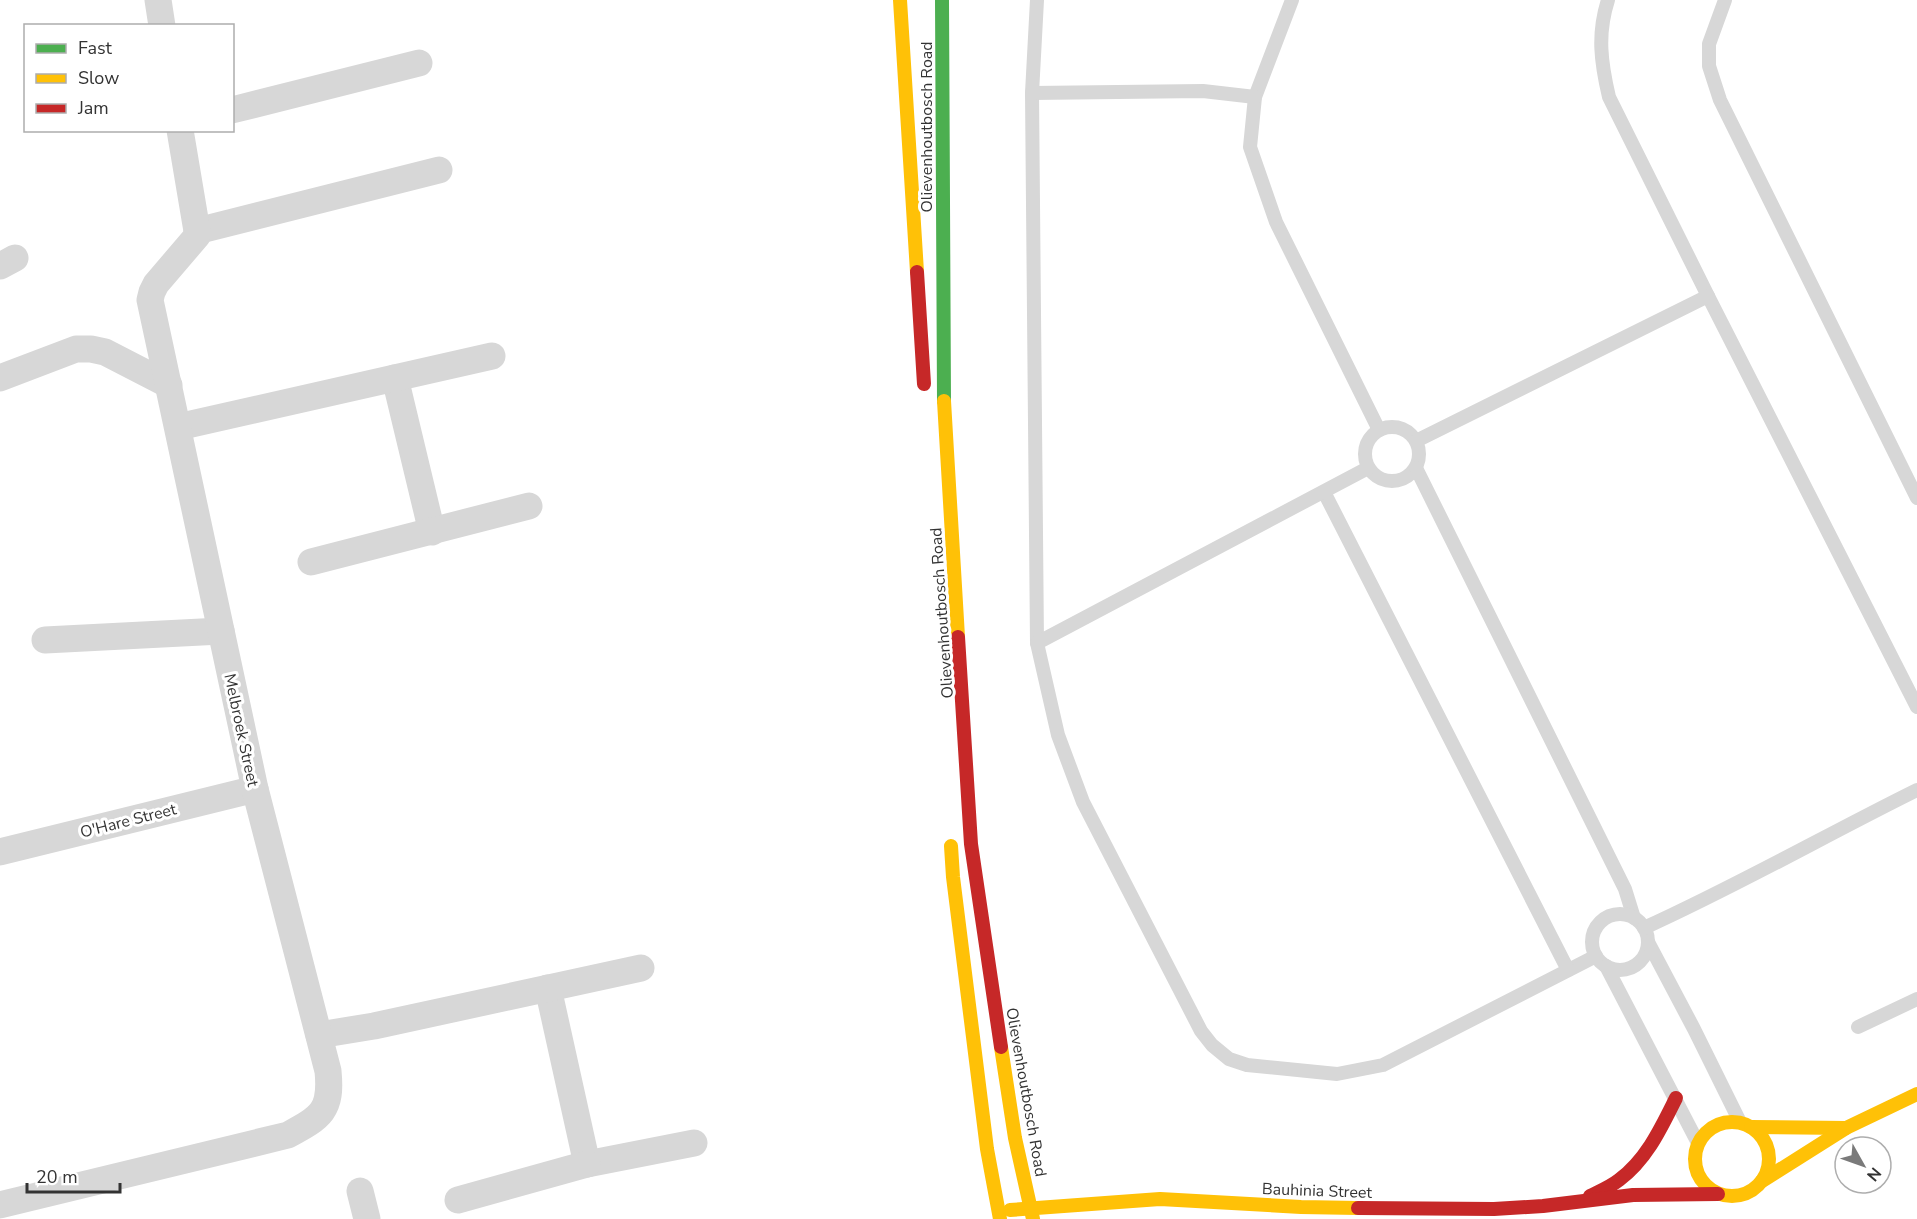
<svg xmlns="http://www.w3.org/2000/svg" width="1917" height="1219" viewBox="0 0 1917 1219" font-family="'Nunito Sans',sans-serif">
<rect width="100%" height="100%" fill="#fff"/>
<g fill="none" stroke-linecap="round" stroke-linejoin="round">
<g stroke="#d7d7d7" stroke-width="14">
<path d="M1037,0L1032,93L1037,643L1058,735L1083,802L1201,1031L1212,1045L1229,1059L1247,1065L1337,1074L1383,1065L1596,956"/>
<path d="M1292,0L1255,97L1250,147L1276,222L1379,430"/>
<path d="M1608,0C1597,34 1601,63 1609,97L1708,296L1917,707"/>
<path d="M1725,0L1709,44V66L1720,100L1917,498"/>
<path d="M1032,93L1203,91L1255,97"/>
<circle cx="1392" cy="454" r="27"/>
<path d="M1416,441L1708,296"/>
<path d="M1416,468L1625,889L1634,918"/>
<path d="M1324,492L1568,970"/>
<path d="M1037,643L1368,468"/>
<circle cx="1620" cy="942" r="28"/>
<path d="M1644,928C1737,886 1826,835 1917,790"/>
<path d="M1648,942L1694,1029L1740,1122"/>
<path d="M1606,966L1698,1143"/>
<path d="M1858,1027L1917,999"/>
</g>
<g stroke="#d7d7d7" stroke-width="27">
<path d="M158,0L162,26"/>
<path d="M232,110L419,63"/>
<path d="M197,231L439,170"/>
<path d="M0,266L15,258"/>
<path d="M0,378L76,349H91L105,352L169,385"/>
<path d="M395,378L432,532"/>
<path d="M178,427L492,356"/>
<path d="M311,562L529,506"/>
<path d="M45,640L221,631"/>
<path d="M0,852L255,789"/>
<path d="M548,988L587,1164L694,1143"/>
<path d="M319,1035L374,1026L641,968"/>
<path d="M360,1191L367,1219"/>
<path d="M458,1200L587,1164"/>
<path d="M0,1205L288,1135C321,1117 332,1111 328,1071L255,789L150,300L152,292L156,284L197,236V231L180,130"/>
</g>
<path stroke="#4caf50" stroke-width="14" d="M942,0L944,401"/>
<g stroke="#ffc107" stroke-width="14">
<path d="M900,0L917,272"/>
<path d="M944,401L958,637"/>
<path d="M951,846L953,877L987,1149L1000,1219"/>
<path d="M1001,1047L1015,1138L1033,1219"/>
<circle cx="1732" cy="1159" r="37"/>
<path d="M1751,1127L1846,1128"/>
<path d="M1762,1181L1846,1128L1917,1094"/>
<path d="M1010,1210L1160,1199L1301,1207L1358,1208"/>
</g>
<g stroke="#c62828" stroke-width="14">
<path d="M917,272L924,384"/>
<path d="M958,637L971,844L1001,1047"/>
<path d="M1590,1196C1600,1191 1610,1187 1619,1180C1647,1159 1661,1128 1676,1098"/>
<path d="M1358,1208L1494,1209L1543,1206L1633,1195L1718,1194"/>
</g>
</g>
<g text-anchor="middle" stroke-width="6" stroke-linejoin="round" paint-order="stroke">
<g font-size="16" fill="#333" stroke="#fff">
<text transform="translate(926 127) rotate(-90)" y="6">Olievenhoutbosch Road</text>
<text transform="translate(941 613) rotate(-94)" y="6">Olievenhoutbosch Road</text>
<text transform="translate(242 730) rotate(78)" y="6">Melbroek Street</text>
<text transform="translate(128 820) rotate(-14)" y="6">O'Hare Street</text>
<text transform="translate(1027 1092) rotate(80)" y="6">Olievenhoutbosch Road</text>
<text transform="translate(1317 1190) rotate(2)" y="6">Bauhinia Street</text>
</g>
</g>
<rect x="24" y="24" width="210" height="108" fill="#ffffff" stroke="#adadad" stroke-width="1.5"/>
<rect x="36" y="44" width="30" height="9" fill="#4caf50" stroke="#adadad" stroke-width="1.5"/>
<text x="78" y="54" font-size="18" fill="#333333">Fast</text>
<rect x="36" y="74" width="30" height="9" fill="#ffc107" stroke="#adadad" stroke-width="1.5"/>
<text x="78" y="84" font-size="18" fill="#333333">Slow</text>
<rect x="36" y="104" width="30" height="9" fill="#c62828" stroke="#adadad" stroke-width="1.5"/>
<text x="78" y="114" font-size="18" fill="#333333">Jam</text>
<g transform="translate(1863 1165) rotate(130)"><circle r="28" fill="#ffffff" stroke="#adadad" stroke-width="1.5"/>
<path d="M0-4.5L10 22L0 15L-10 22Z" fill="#7a7a7a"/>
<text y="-9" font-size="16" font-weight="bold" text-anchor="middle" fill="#333333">N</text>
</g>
<path d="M27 1183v9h93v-9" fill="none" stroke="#333333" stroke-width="3"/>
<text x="36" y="1183" font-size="18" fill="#333333" stroke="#ffffff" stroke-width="4.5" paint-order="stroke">20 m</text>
</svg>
